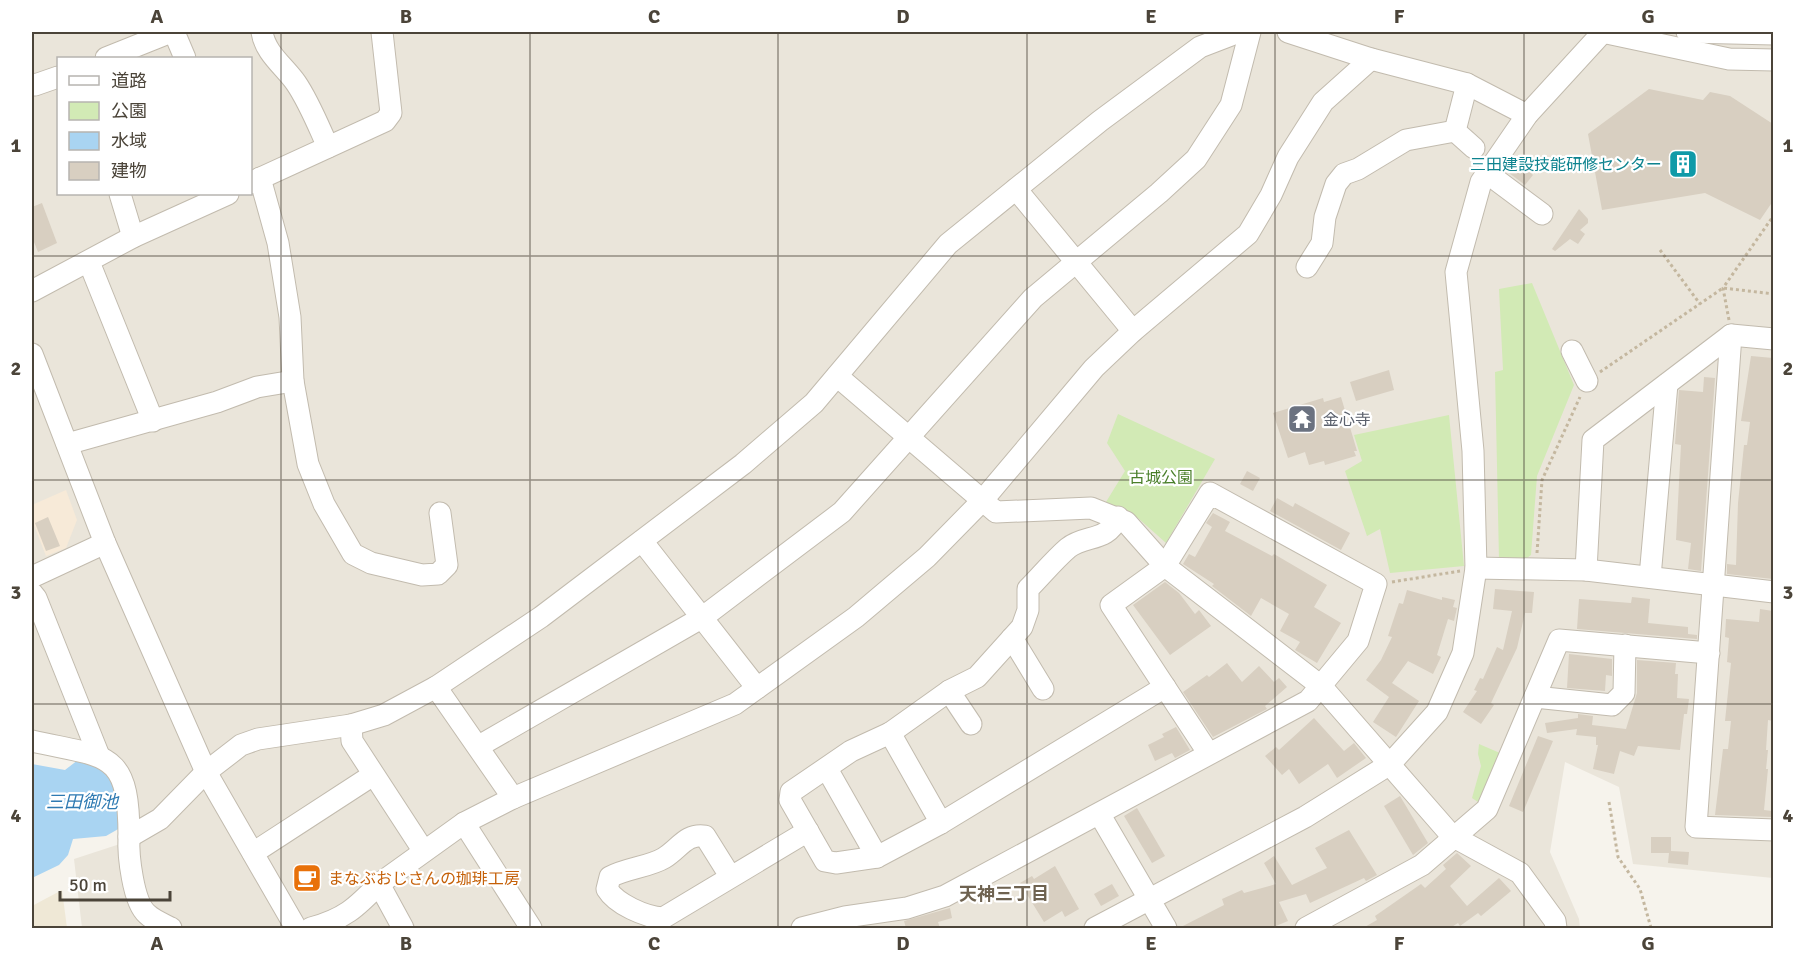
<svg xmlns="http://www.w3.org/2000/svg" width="1805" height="960" viewBox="0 0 1805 960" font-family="Signika,'Noto Sans JP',sans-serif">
<rect width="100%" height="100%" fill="#f6f3ec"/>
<path fill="#eae5da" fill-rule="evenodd" d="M32,32H1773V878L1633,864L1619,787L1565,762L1550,852L1579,919L1580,928H82L74,859L123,843L109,766L32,745ZM58,58H250V194H58Z"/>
<path fill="#f7ead8" d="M66,490L77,520L66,548L46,556L32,520V505Z"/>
<path fill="#efe8d6" d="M62,890L67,928H32V906Z"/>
<g fill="#d2eab5">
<path d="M1532,283L1574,385L1537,476L1531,555L1523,561L1499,560L1495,372L1503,370L1499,289Z"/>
<path d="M1118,414L1215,459L1166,543L1138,518L1106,502L1125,471L1107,443Z"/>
<path d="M1449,415L1464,566L1390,573L1380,529L1367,536L1345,471L1362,461L1354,435Z"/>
<path d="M1479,744L1500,753L1478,802L1472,798L1481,766L1478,754Z"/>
</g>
<path fill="#a9d4f2" d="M78,760L113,772L120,828L106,836L73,839L68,855L59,865L32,878V764L65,770Z"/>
<g fill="#d8cfc1">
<path d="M1649,89L1703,100L1710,92L1730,96L1773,124V201L1760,220L1705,193L1602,210L1588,134Z"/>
<path d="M1518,162L1533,175L1525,185L1509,173Z"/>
<path d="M42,203L57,243L38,252L32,237V207Z"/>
<path d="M1579,209L1588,219V223L1580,230L1585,234L1578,244L1570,239L1555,251L1552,249Z"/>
<path d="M1751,356L1773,358V579L1727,574V564L1736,565L1738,503L1744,445H1747L1750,422L1741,421Z"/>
<path d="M1389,370L1394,390L1356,401L1350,382Z"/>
<path d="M1704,377L1715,378L1701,571L1688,569L1691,543L1676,540L1681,445L1675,444L1679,390L1703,392Z"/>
<path d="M1341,397L1357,451H1354L1356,456L1325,465L1324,461L1309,465L1305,452L1288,458L1273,413L1323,398L1324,402Z"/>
<path d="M1247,471L1260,478L1253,491L1240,484Z"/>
<path d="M1277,498L1293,507L1295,503L1350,533L1341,550L1270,511Z"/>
<path d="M1213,513L1230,522L1225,531L1272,556L1274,554L1327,585L1314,607L1341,623L1317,663L1295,650L1300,642L1280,631L1289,614L1261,598L1251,616L1212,586L1214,584L1183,564L1189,554L1195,557L1212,527L1206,523Z"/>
<path d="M48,517L60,546L46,551L35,523Z"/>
<path d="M1165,582L1179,593L1195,614L1199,610L1211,626L1170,655L1133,605Z"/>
<path d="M1495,589L1534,592L1532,613H1525L1517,648L1491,703L1494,705L1481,724L1463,712L1477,691L1474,690L1480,678L1483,679L1497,647L1503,650L1512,611L1493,609Z"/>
<path d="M1407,590L1442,600V597L1455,600L1453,607L1457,608L1454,621L1448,619L1437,655L1441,657L1433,674L1408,661L1392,683L1419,701L1396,737L1373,722L1389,697L1366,680L1381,660L1392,637L1388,636L1399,603L1403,604Z"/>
<path d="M1632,597L1650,599L1648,623L1688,627V634L1697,635V639L1577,629L1579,599L1631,603Z"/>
<path d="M1760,609L1773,611L1771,690H1773V721L1768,720L1766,750H1768L1766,769H1768L1764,810L1772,811V817L1715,815L1723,749H1728L1731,721H1725L1731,663L1727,662L1729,638L1725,637L1726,619L1759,622Z"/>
<path d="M1569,654L1612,659V676L1606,675L1605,691L1567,688Z"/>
<path d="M1637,660L1676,663L1675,674H1678L1677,698L1689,699L1687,714H1684L1680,750L1638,746L1634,756L1620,751L1614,774L1593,769L1598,745H1596V737L1576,735L1577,729L1547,733L1545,723L1578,718V714L1593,716L1592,725L1626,729L1637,693Z"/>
<path d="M1227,663L1242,682L1259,666L1274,682L1279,678L1287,687L1265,706L1267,709L1213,737L1183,692L1207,675L1209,677Z"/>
<path d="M1314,718L1344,751L1354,743L1366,758L1337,778L1328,764L1299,784L1289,769L1282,775L1265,756L1276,747L1279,750Z"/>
<path d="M1176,727L1190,750L1175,758L1172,753L1155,761L1148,745L1164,737L1162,734Z"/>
<path d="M1538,736L1553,741L1523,812L1509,806Z"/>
<path d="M1400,796L1428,843L1413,855L1384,806Z"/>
<path d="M1137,808L1165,856L1152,863L1124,816Z"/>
<path d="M1349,830L1377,875L1366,881L1364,878L1310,903L1306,894L1279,902L1288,921L1271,928H1179L1224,905L1222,899L1242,890L1244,893L1276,884L1264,863L1274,856L1292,885L1327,868L1315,848Z"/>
<path d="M1651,837H1671V851L1689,852L1688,865L1668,863L1669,853H1651Z"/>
<path d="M1457,853L1471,866L1450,886L1467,906L1499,878L1511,891L1481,916L1478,913L1460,926L1458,923L1450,928H1363L1377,920L1375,916L1421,884L1425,888L1446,869L1443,865Z"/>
<path d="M1055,866L1079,909L1065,917L1062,911L1044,922L1020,883L1032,876L1034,879Z"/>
<path d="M1112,884L1119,896L1101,906L1094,894Z"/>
<path d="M950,908L952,918L938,922L940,928H906L904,921Z"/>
</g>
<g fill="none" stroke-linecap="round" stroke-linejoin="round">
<g stroke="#c2bbae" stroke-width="23">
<g id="minor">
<path d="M174,32L185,58"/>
<path d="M262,32C265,53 284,66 296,83C309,102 318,125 328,147"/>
<path d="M1288,32L1371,59L1467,84L1527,115"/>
<path d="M1602,32L1729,59L1774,60"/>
<path d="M1687,32L1774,34"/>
<path d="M106,58L171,32"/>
<path d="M32,84L35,85L58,77"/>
<path d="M1467,84L1455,131L1474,148"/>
<path d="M1487,173L1542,214"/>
<path d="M260,178L278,243L290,317L293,381L308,464L324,504L353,554L371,563L422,575L438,574L447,565L440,513"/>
<path d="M250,183L385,121L391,113L382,32"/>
<path d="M1016,189L1133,331"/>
<path d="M120,194L133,237"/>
<path d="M89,262L153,421"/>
<path d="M1307,267L1322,243L1325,217L1336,184L1344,174L1358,169L1406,140L1455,131"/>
<path d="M32,291L133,237L228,194"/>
<path d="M1731,335L1696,827L1774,830"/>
<path d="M1572,351L1587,381"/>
<path d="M32,354L105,543L206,772L296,928"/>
<path d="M837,376L996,512L1091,508L1126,522L1165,566L1321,686L1452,836L1520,873L1555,921L1556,928"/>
<path d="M67,444L217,402L257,387L293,381"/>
<path d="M1118,517C1107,543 1086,534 1068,548C1054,560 1041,576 1028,589V610L1022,627L977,677L949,691L890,733L851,751L791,792L790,800L825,861L836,863L877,857L941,823L1165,687"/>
<path d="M642,541L757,688"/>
<path d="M1476,568L1586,570L1774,592"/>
<path d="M1586,570L1593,440L1731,335L1774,339"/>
<path d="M32,577L105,543"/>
<path d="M1650,577L1667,384"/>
<path d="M32,593L36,598L99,756"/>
<path d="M1012,638L1043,689"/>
<path d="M436,687L513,798"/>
<path d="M949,691L971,724"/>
<path d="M1535,697L1612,705L1624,693L1625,645"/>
<path d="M351,725L352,741L423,850"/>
<path d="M890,733L941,823"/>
<path d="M32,741C107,758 129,749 129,837L160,819L206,772L241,745L258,739L351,725L384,715L436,687L541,617L743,464L814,403L948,244L1100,121L1200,47L1239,32"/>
<path d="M479,746L703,617L842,512L1033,298L1159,193L1196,159L1231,105L1250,32"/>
<path d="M827,769L877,857"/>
<path d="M1100,815L1166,928"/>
<path d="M464,823L531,928"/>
<path d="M129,837C128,855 133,902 147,914C153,920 163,924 171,928"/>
<path d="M253,853L373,775"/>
<path d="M730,876L705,836C686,833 679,849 664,858C649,867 627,868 610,877L607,889C616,904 645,917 663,918L808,831"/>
<path d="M379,884L464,823L513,798L735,704L856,617L927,557L982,501L1094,368L1133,331L1248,234L1271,195L1288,157L1323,102L1371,59"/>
<path d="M311,928C344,919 356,908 379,884L403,928"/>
<path d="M802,928L845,917L907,908L945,896L1308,701L1358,641L1376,584L1210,493L1165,566L1111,605L1209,754"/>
<path d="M1095,928L1305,817L1390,764L1437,712L1463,653L1476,568L1473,451L1456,272L1481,182L1527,115L1603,32"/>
<path d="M1306,928L1422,865L1487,809L1559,640L1709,653"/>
</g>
</g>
<g stroke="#c4b79f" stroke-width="3" stroke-dasharray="3 3" stroke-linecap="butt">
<path d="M1660,250L1700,304"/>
<path d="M1729,320L1723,288L1774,215"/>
<path d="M1600,372L1723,288L1774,294"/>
<path d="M1537,553L1542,480L1580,397"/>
<path d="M1392,582L1460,571"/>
<path d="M1609,802L1618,857L1640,889L1651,928"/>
</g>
<use href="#minor" stroke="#fff" stroke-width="21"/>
</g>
<path fill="none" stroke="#4b4439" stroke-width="1.5" stroke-opacity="0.55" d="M281,32V928M530,32V928M778,32V928M1027,32V928M1275,32V928M1524,32V928M32,256H1774M32,480H1774M32,704H1774"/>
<defs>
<g id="building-square" transform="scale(1.5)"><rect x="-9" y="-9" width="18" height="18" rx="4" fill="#0f9aa8" stroke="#fff"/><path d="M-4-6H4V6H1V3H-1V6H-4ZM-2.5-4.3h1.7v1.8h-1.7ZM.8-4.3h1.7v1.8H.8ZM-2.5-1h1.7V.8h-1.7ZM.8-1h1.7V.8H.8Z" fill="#fff"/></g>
<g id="temple-square" transform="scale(1.5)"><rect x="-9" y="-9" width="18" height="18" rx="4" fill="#6b7280" stroke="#fff"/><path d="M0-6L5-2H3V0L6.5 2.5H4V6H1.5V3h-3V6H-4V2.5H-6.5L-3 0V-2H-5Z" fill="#fff"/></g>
<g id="cafe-square" transform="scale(1.5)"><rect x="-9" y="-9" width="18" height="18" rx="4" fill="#e8710a" stroke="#fff"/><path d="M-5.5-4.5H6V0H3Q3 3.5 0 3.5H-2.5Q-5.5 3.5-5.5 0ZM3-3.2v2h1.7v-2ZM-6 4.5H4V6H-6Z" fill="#fff"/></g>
</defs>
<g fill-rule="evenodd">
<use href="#building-square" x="1683" y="164"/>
<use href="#temple-square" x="1302" y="419"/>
<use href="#cafe-square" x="307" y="878"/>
</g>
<g text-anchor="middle" stroke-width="4.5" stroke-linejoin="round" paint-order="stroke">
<g font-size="16" fill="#0d838f" stroke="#fff" text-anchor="end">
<text x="1662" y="170">三田建設技能研修センター</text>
</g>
<g font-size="16" fill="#5b616d" stroke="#fff" text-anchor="start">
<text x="1323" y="425">金心寺</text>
</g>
<g font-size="16" fill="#4a7f2a" stroke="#fff">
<text x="1161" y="483">古城公園</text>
</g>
<g font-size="16" fill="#c56008" stroke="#fff" text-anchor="start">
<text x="328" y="884">まなぶおじさんの珈琲工房</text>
</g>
<g font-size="18" font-style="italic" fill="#2e7ab2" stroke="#fff">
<text x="82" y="808">三田御池</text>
</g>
<g font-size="18" font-weight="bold" fill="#6e6250" stroke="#fff">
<text x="1004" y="900">天神三丁目</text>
</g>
</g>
<rect width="1805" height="960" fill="none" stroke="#ffffff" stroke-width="66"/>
<rect x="57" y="57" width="195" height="138" fill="#ffffff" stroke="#b7b4b0" stroke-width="1.5"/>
<rect x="69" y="76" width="30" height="9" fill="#ffffff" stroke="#b7b4b0" stroke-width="1.5"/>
<text x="111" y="87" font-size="18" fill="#4b4439">道路</text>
<rect x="69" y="102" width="30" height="18" fill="#d2eab5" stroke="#b7b4b0" stroke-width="1.5"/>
<text x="111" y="117" font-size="18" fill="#4b4439">公園</text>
<rect x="69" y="132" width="30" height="18" fill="#a9d4f2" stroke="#b7b4b0" stroke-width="1.5"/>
<text x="111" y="147" font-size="18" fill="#4b4439">水域</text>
<rect x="69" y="162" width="30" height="18" fill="#d8cfc1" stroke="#b7b4b0" stroke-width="1.5"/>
<text x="111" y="177" font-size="18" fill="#4b4439">建物</text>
<path d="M60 891v9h110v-9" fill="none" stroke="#4b4439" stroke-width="3"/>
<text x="69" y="891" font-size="18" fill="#4b4439" stroke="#ffffff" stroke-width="4.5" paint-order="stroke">50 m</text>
<rect x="33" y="33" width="1739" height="894" fill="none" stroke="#4b4439" stroke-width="2"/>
<g font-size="20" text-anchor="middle" font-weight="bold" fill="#4b4439">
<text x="157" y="23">A</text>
<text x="406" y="23">B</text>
<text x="654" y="23">C</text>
<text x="903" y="23">D</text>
<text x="1151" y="23">E</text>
<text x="1399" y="23">F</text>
<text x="1648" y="23">G</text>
<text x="16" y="152">1</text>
<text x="1788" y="152">1</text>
<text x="16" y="375">2</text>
<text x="1788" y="375">2</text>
<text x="16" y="599">3</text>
<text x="1788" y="599">3</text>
<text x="16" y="822">4</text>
<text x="1788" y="822">4</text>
<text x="157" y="950">A</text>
<text x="406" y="950">B</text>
<text x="654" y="950">C</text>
<text x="903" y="950">D</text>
<text x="1151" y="950">E</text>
<text x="1399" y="950">F</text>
<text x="1648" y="950">G</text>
</g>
</svg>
